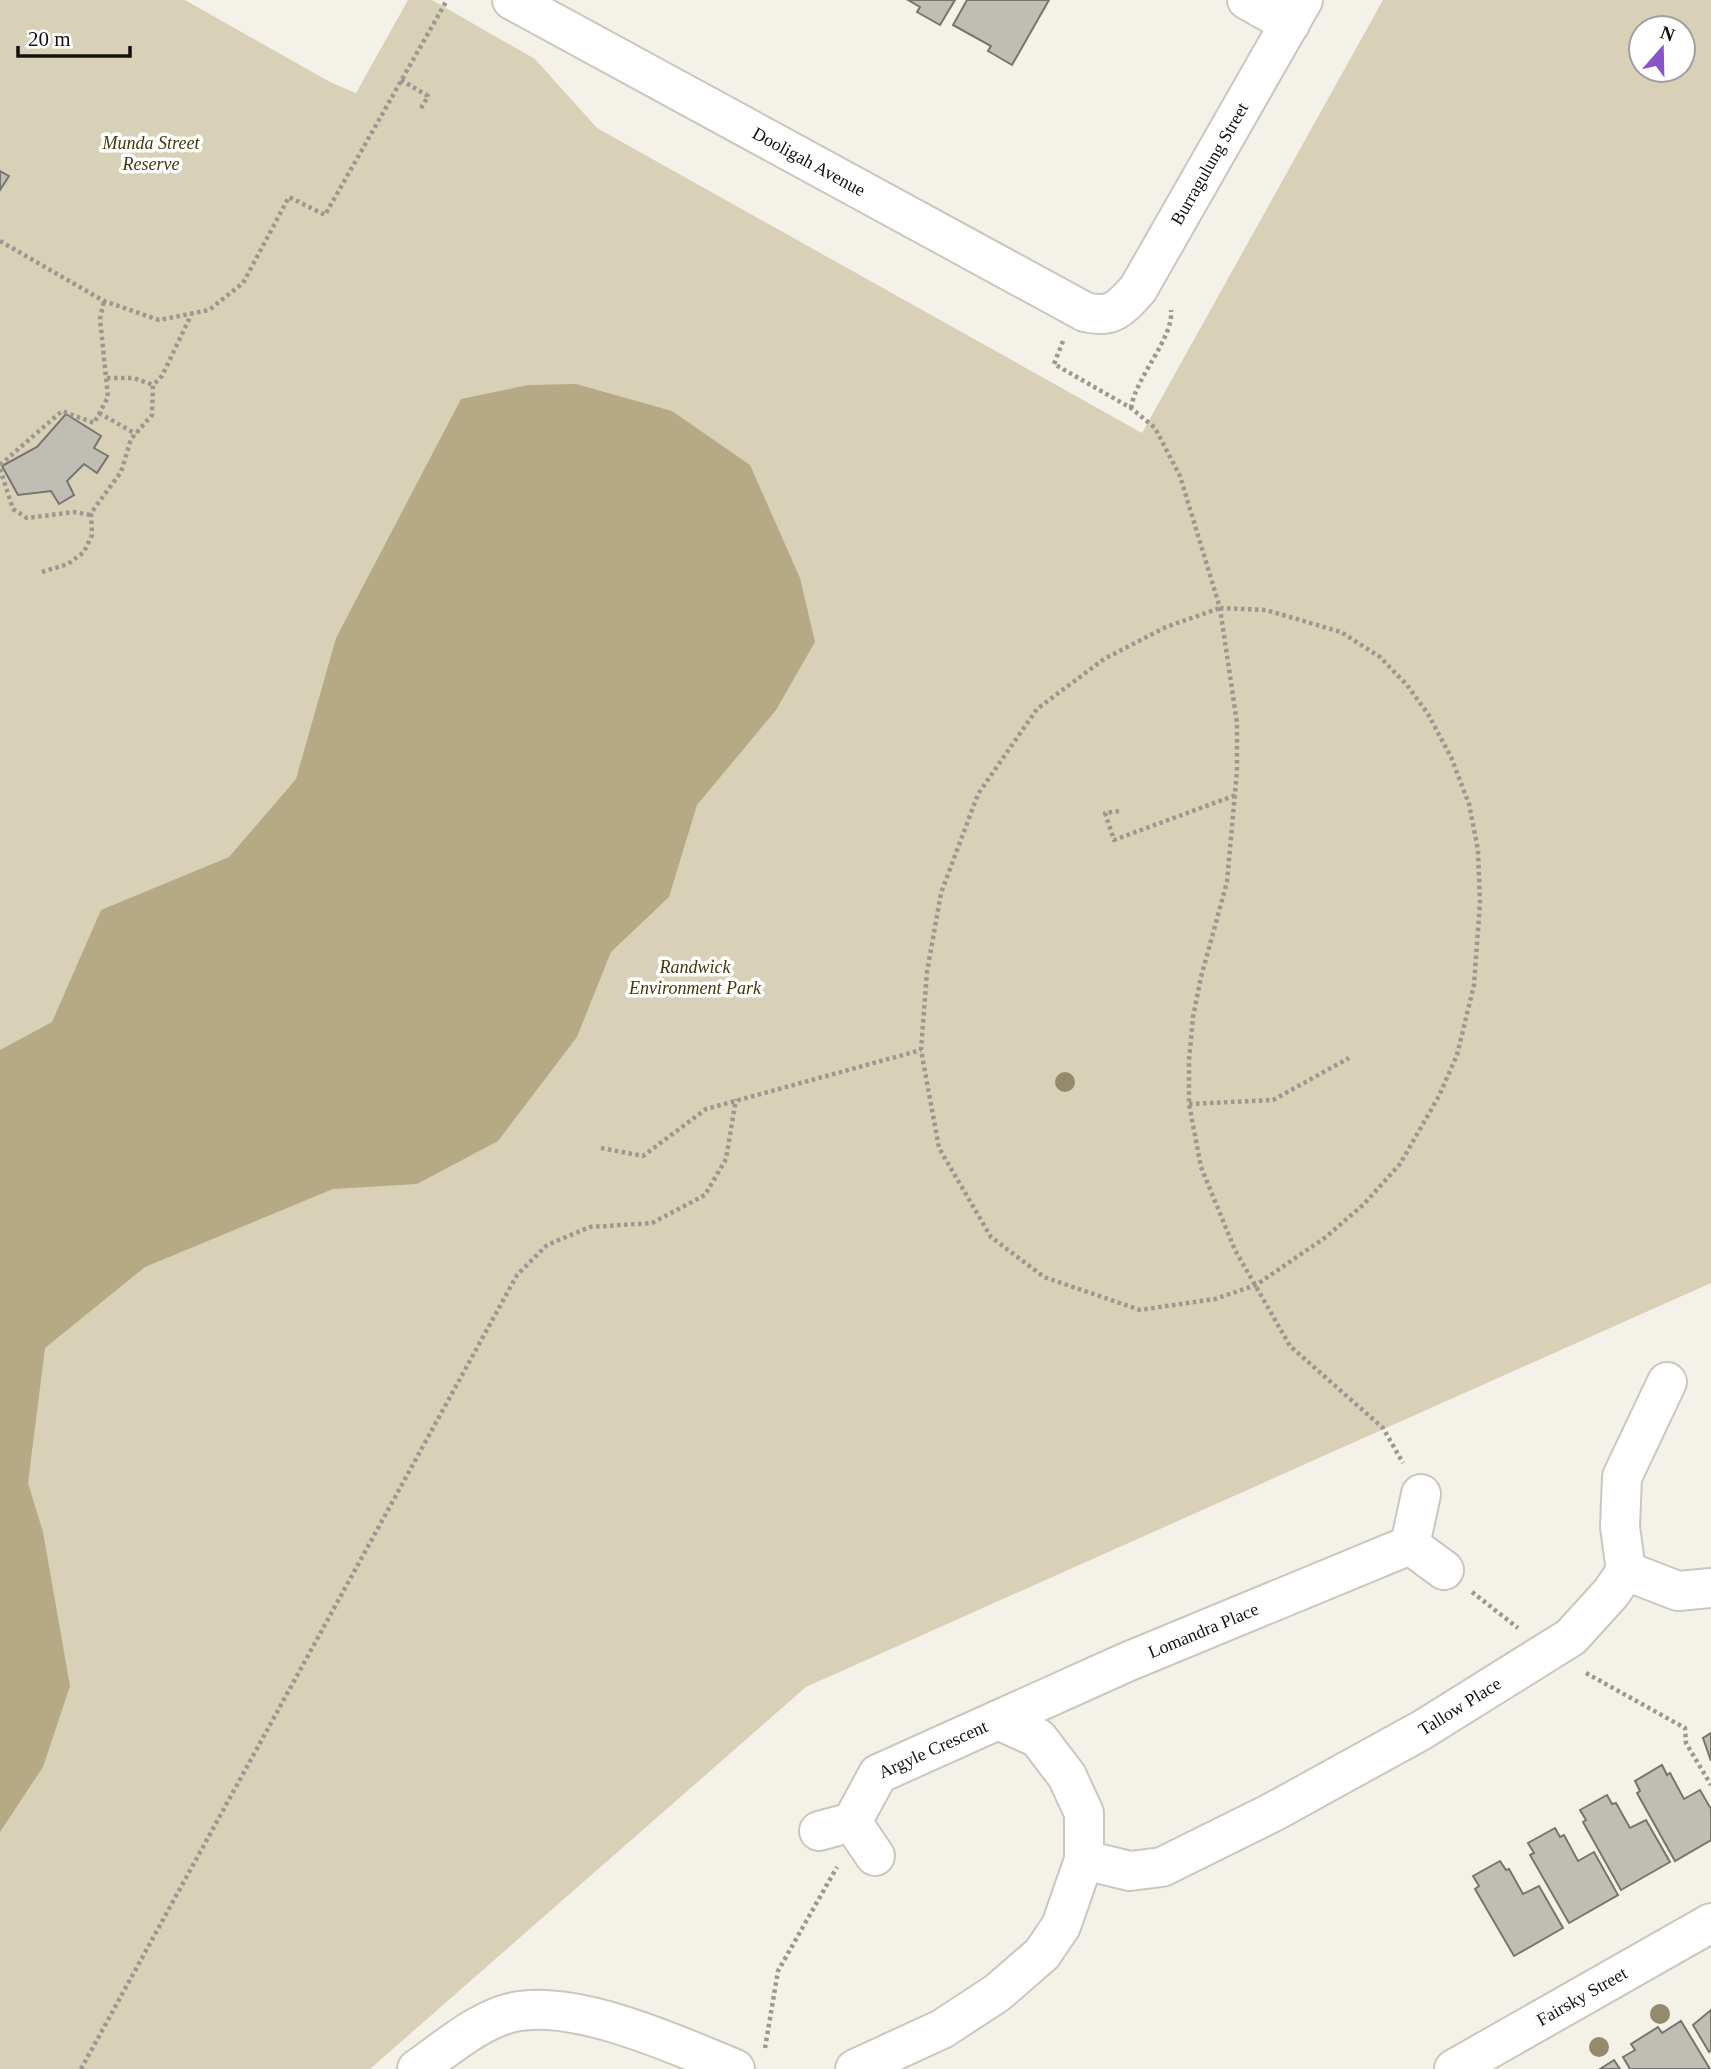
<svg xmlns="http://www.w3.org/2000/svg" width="1711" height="2069" viewBox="0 0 1711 2069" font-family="Georgia,serif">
<rect width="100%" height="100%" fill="#f4f1e8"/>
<path fill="#d9d1b7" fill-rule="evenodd" d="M0,0H185L330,82L356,93L408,0H432L535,59L597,128L1142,433L1383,0H1711V1283L806,1687L370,2069H0ZM1641,28H1683V70H1641Z"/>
<path fill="#b6aa86" d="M576,384L672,411L750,465L800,578L815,642L776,710L697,805L669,897L611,952L577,1037L498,1141L417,1184L333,1189L145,1267L45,1348L28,1483L43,1532L70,1686L43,1767L0,1832V1050L52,1022L101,910L229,857L296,779L336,638L461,399L528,385Z"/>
<g fill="#c0bdb5" stroke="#78756e" stroke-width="2">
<path d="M908,0H955L940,25L917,12L920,7Z"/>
<path d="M967,0H1049L1012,65L988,51L991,46L953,25Z"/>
<path d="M0,171L9,176L0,190Z"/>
<path d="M66,414L101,436L94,448L108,456L97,473L84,464L67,481L74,495L59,504L51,491L18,495L2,466L37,447Z"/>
<path d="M1711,1733V1761L1703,1738Z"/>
<path d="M1662,1765L1667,1775L1670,1773L1684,1799L1700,1790L1711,1809V1840L1675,1861L1637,1793L1640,1791L1635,1781Z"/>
<path d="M1607,1795L1612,1804L1616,1803L1630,1828L1646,1820L1670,1862L1621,1890L1583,1822L1586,1820L1580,1810Z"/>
<path d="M1555,1828L1560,1837L1564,1835L1578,1861L1594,1852L1618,1895L1569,1923L1530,1855L1534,1853L1528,1843Z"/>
<path d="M1500,1861L1506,1870L1509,1869L1523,1894L1539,1886L1563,1928L1514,1956L1475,1889L1479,1886L1473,1876Z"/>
<path d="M1711,2010V2050L1709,2052L1693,2025Z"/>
<path d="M1681,2021L1710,2069H1630L1623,2057L1635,2050L1631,2044L1658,2027L1662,2033Z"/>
<path d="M1614,2060L1620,2069H1600Z"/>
</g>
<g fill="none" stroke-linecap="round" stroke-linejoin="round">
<g stroke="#cac7bf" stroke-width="42">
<g id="minor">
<path id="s1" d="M512,0L1085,312C1112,319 1121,308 1138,289L1303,0"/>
<path d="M1247,0L1290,24"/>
<path d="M1410,1545L1444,1570"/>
<path d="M1626,1571L1678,1591L1711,1588"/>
<path id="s2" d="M998,1720L1127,1662L1410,1545L1421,1494"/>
<path d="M852,1822L875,1856"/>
<path id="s3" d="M819,1831L852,1822L878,1774L998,1720L1038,1738L1067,1776L1084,1813V1860L1061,1926L1042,1954L997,1993L942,2029L855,2069"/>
<path id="s4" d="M1084,1860L1130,1871L1162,1867L1273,1812L1422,1730L1571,1637L1611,1593L1626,1571L1620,1527L1622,1477L1667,1382"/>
<path d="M417,2069C446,2049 478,2020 514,2012C576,1999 677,2045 735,2069"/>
<path id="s5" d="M1454,2069L1711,1923"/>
</g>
</g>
<g stroke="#9a9891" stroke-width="4.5" stroke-dasharray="3.5 3.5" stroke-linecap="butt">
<path d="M401,80L428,96L420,110"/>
<path d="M0,241L104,301L159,320L209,310L243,283L289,197L325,215L447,0"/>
<path d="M1063,341L1054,364L1131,408L1155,428L1180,476L1220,608L1237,723V771L1227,882L1201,977L1193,1017L1189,1060V1104L1201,1167L1235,1250L1290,1346L1383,1428L1403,1463"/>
<path d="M107,378H134L153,385"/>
<path d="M1131,408C1136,376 1174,338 1171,310"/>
<path d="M99,413L136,434"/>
<path d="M0,465L62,411L94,423L108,397L100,319L104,301"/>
<path d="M0,469L13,509L27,518L74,512L91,515"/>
<path d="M42,572L68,564L84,552L92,535L91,513L121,472L131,439L152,415L153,385L162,376L191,315"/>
<path d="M1220,608L1266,610L1341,632L1380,657L1407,685L1428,714L1451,757L1469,804L1478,850L1480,903L1474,985L1457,1055L1439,1096L1400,1164L1364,1204L1326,1237L1256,1285L1215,1299L1140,1310L1044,1277L991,1237L939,1148L921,1050L927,972L941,893L978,794L1037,709L1104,659L1166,627Z"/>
<path d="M1119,811L1105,813L1114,840L1236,795"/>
<path d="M1189,1104L1273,1100L1349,1058"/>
<path d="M601,1148L643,1156L706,1109L921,1050"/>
<path d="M1472,1592L1518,1628"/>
<path d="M1586,1673L1685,1728L1686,1743L1711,1785"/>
<path d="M765,2048L778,1971L837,1867"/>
<path d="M81,2069L517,1275L547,1245L590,1227L652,1223L705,1195L726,1159L736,1099"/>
</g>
<use href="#minor" stroke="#fff" stroke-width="38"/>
</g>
<g fill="#948b6d">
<circle cx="1065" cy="1082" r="10"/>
<circle cx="1660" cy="2014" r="10"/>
<circle cx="1599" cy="2047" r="10"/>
</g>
<g text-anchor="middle" stroke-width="7" stroke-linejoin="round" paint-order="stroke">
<g font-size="18" font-style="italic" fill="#463809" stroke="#fff">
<text x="151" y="149">Munda Street<tspan x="151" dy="21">Reserve</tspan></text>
<text x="695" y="973">Randwick<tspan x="695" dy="21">Environment Park</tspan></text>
</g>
<g font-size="18" fill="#12110e" stroke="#fff">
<text dy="6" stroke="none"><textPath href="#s1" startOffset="338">Dooligah Avenue</textPath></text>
<text dy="6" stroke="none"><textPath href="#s1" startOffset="859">Burragulung Street</textPath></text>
<text dy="6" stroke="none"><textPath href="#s2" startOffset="224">Lomandra Place</textPath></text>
<text dy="6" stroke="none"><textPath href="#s4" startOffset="418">Tallow Place</textPath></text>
<text dy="6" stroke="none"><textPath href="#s3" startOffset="149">Argyle Crescent</textPath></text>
<text dy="6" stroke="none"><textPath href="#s5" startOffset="147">Fairsky Street</textPath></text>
</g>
</g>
<g transform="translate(1662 49) rotate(20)"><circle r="33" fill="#ffffff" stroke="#a0a09f" stroke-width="2"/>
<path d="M0-5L12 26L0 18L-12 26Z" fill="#8953cb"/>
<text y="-10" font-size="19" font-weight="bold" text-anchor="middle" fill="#12110e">N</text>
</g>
<path d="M18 46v10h112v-10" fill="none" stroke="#12110e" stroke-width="3.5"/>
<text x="28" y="46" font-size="21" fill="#12110e" stroke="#ffffff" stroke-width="5" paint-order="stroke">20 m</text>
</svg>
